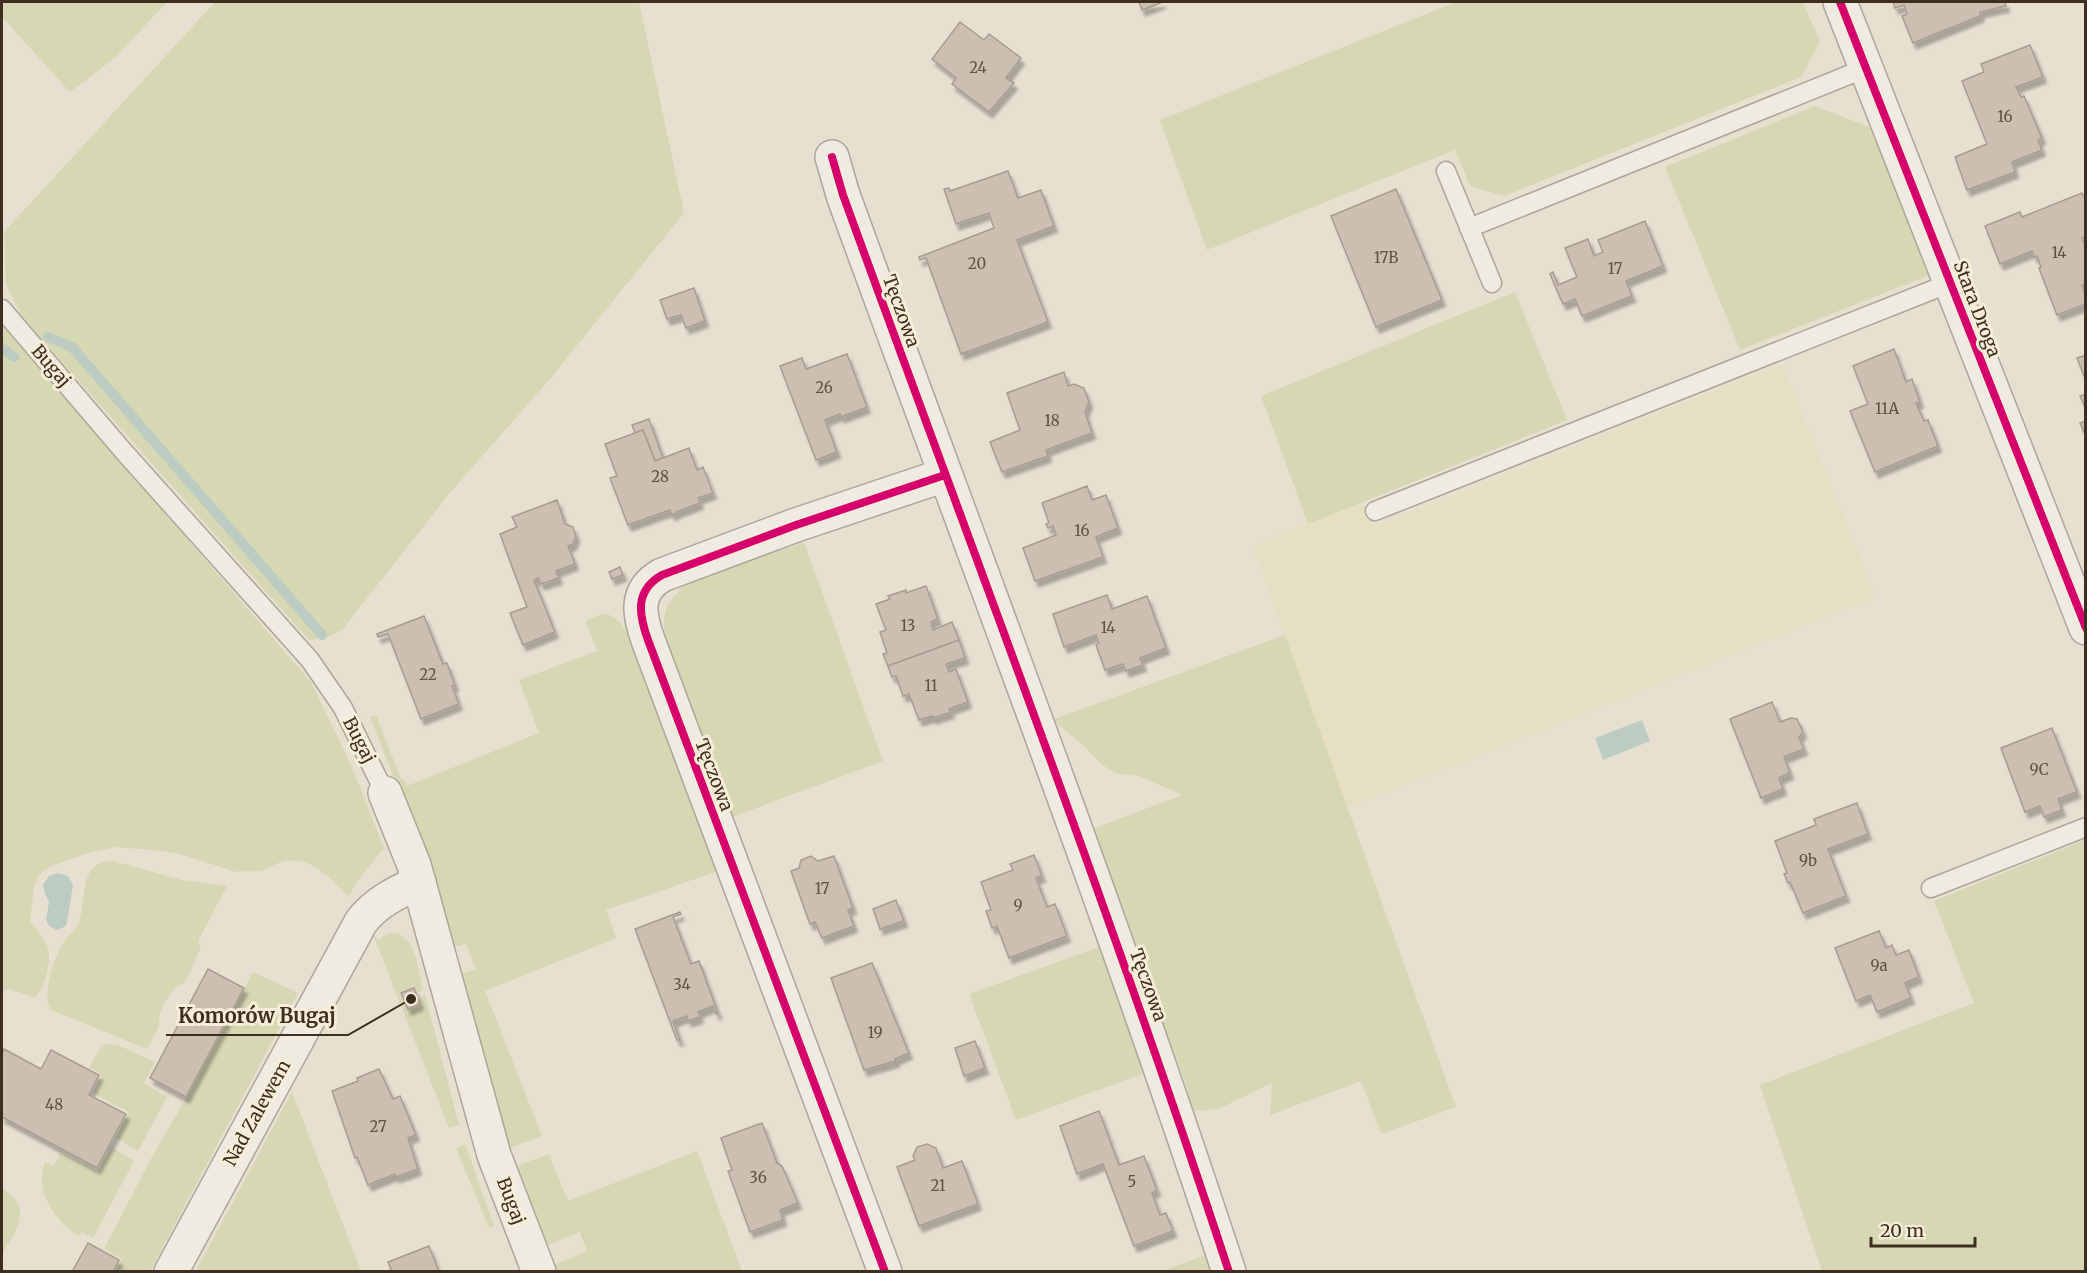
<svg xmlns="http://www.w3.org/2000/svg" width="2087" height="1273" viewBox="0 0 2087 1273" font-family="Merriweather,serif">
<defs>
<filter id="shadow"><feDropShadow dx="3.5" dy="6" stdDeviation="1.5" flood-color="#0004"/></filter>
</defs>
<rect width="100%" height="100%" fill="#e7e0d1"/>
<path fill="#e6dfc2" d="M1782,364L1876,597L1346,808L1253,546L1362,501L1373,528Z"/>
<g fill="#d6d7b3">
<path d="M2,2H167L116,57L70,92L2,17Z"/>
<path d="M215,2H639L684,213L550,379L449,494L342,630L326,638L309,640L45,343L21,315L6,284L4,232Z"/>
<path d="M1456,2H1803L1820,42L1801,77L1504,196L1470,186L1455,150L1207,250L1160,120Z"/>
<path d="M1815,106L1877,130L1932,274L1740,350L1665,167Z"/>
<path d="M1515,292L1567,420L1308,524L1261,396Z"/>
<path d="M2,325L311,682L351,765L384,848L356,883L349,897C331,880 314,857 286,861C278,862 271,867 264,870C256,873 245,870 236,872L180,854L163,851L115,847L88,853L49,867L39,875L34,886L30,921C37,929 48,942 49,953C50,965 45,991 34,997L9,989L2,991Z"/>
<path d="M804,542L883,761L732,817L674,666L664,631V618L667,606L683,585Z"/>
<path d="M602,614C621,613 629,638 636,651L718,871L606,910L616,938L485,991L542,1136L512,1147L505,1143L460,974L476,969L466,944L458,946L451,944L422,850L370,717L376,715L401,779H404L407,786L539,733L519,680L597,651L585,621Z"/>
<path d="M1285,635L1456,1107L1381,1134L1361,1081L1270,1115L1272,1083L1218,1109L1191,1111L1187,1087L1090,830L1182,795L1139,776L1115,773L1101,764L1081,743L1052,720Z"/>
<path d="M2085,840V1271H1822L1760,1085L1974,1003L1934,901Z"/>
<path d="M113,861L182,880L227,886L198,941L201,947L186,981L174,989L165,1002L160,1014L158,1029L147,1049L51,1010C41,994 55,954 65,940C71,933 76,931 79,922C85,906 81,883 92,869C98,862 105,862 113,861Z"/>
<path d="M395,933C417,937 418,972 423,990L416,993L414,988L400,993L407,1009L421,1004L419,998L425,995L459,1125L449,1128L374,937L375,936L378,940L387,934Z"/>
<path d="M1102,946L1148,1072L1016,1120L969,994Z"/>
<path d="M253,972L298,993L150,1271H116L122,1259L104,1249L153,1155L184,1102Z"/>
<path d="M106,1044L118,1045L155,1062L144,1083L167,1097L138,1151L116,1138L129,1112L93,1093L102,1075L89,1067L101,1048Z"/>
<path d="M292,1092L361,1271H196Z"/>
<path d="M465,1144L494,1226L489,1228L456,1148Z"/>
<path d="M112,1147L134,1161L93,1238L82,1232L79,1236C54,1221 34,1190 45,1162L54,1166L61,1152L98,1172Z"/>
<path d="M697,1151L742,1271H554L556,1264L587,1251L579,1230L578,1233L550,1244L542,1241L515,1171L519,1165L549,1154L568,1201Z"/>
<path d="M2,1188C33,1206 18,1230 2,1253Z"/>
<path d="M1206,1255L1212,1272H1159Z"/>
</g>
<g fill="#bcccc2">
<path d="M1642,720L1650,741L1603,760L1595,738Z"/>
<path d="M58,873L68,876L73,885L67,922L66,926L57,930L49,926L46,920L49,902L45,894L43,885L49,876Z"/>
</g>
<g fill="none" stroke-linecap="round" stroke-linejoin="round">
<g stroke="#bcccc2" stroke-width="10">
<path d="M48,337L72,347L322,635"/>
<path d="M2,348L14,357"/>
</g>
</g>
<g fill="#cbbfb2" stroke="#a89c90" stroke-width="1.5" filter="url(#shadow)">
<path d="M1139,2H1163L1142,10Z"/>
<path d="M1893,2H2005L2006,6L1980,12V16L1913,43L1902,16L1907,14L1904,5L1895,8Z"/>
<path d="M960,22L984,40L989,34L1021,58L1006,78L1014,83L989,112L952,84L956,78L932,59Z"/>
<path d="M2030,45L2043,77L2016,87L2021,97L2024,96L2042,138L2038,140L2042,150L2012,162L2015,172L1967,190L1955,157L1987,144L1962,81L1984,72L1981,64Z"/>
<path d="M1008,171L1018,198L1041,190L1054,226L1017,240L1048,322L961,354L926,258L920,260L919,257L994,228L989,213L956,224L944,189L949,188L950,191Z"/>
<path d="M1396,189L1442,300L1376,327L1331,216Z"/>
<path d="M2082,193L2086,201V237L2082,238L2086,247V284L2082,285L2086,296V304L2057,315L2039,268L2041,267L2037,256L2034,257L2032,251L2000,264L1985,226L2020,212L2022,217Z"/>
<path d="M1645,221L1663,266L1626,281L1632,296L1582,316L1575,299L1563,304L1550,274L1553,272L1558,285L1577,277L1565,248L1588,239L1594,256L1603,252L1598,240Z"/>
<path d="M694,288L705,321L686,328L681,315L667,319L660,300Z"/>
<path d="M1894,349L1906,382L1912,379L1920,402L1916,403L1924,421L1928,420L1938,446L1875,472L1850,411L1868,404L1853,366Z"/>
<path d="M847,354L867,407L841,417L840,414L825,420L837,452L816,460L780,366L802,358L806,369Z"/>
<path d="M2086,355V381L2077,358Z"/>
<path d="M1064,372L1068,386L1074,384L1084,388L1089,402L1085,412L1092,433L1046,450L1048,456L1002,472L990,442L1020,430L1007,393Z"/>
<path d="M2086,394V409L2080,396Z"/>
<path d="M649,419L663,458L655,461L643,430L635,433L632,425Z"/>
<path d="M2086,421V437L2080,423Z"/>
<path d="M643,430L655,461L689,448L697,470L703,467L713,493L698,498L700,503L676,512L675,514H671L670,510L628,525L610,478L617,476L605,444Z"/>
<path d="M1087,486L1092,500L1106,495L1118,528L1096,537L1103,557L1035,581L1023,548L1056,535L1053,526L1048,528L1046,524L1049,523L1042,503Z"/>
<path d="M557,500L565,524L573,527L576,536L573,544L568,546L575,564L556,571L559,578L541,584L538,578L534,580L555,632L523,645L510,613L527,607L500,534L517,527L512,517Z"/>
<path d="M620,567L623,575L612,579L609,572Z"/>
<path d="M926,586L938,619L931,622L933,630L952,622L959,640L888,666L883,654L887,653L880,632L886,630L876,604L890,599L888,596L906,590V593Z"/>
<path d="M1107,595L1112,609L1147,596L1166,648L1140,658L1143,665L1126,671L1123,664L1105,670L1096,645L1099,643L1096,635L1064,647L1053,614Z"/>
<path d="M424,616L443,664L447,663L455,685L452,686L459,704L421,719L388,634L378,637L377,634Z"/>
<path d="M959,640L965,658L946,664L949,672L956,669L968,702L949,709L951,712L933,718L932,716L919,720L909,694L903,696L896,676L892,677L888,666Z"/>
<path d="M1772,702L1780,722L1791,718L1797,719L1803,732L1799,737L1804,749L1784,757L1790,773L1779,778L1783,789L1761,798L1730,719Z"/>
<path d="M2052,728L2077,792L2058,799L2062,810L2044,817L2040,806L2025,812L2001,748Z"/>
<path d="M1857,803L1868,834L1828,849L1846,896L1803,913L1790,882L1788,883L1784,874L1787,873L1775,841L1816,825L1814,819Z"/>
<path d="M1034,855L1042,876L1036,878L1047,907L1055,904L1067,936L1009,958L997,926L992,928L986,911L991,910L981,882L1013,870L1010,864Z"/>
<path d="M811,856L818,861L834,856L853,908L848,910L854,926L822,938L815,922L810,924L791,871L799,868L801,860Z"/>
<path d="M896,900L904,921L880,929L873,909Z"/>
<path d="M680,912L681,914L673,917L691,964L699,961L718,1013L716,1014L713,1006L698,1012L700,1017L688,1021L687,1016L673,1021L680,1040H677L635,929Z"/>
<path d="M1879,931L1886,948L1892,945L1896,955L1909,950L1919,977L1905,983L1911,998L1877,1012L1870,995L1856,1001L1835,948Z"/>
<path d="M872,963L909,1053L895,1059L896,1061L864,1070L831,978Z"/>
<path d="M208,969L244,988L186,1097L150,1078Z"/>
<path d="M414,988L420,1004L408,1009L401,993Z"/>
<path d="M975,1041L985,1068L964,1076L955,1048Z"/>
<path d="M4,1049L41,1069L51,1050L99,1075L89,1095L126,1114L97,1168L2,1117V1053Z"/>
<path d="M379,1069L393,1099L400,1096L416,1135L408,1138L418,1169L396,1177L395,1174L368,1185L357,1157L355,1158L332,1091L358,1081L357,1078Z"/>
<path d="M1099,1111L1119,1165L1144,1156L1157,1190L1152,1193L1160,1215L1166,1213L1173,1231L1134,1246L1103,1164L1077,1174L1060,1126Z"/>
<path d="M762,1123L777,1163L782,1166L798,1203L780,1210L783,1220L750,1232L728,1171L732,1170L721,1138Z"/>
<path d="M927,1144L936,1148L943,1168L962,1161L978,1204L919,1226L897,1167L915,1160L913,1156L917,1147Z"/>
<path d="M88,1243L119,1260L113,1272H72Z"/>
<path d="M429,1246L439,1272H392L388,1262Z"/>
</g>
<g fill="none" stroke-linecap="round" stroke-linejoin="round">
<g stroke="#ada599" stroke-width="21">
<g id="lane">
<path d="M1446,171L1492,283"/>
<path d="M1469,228L1866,68"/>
<path d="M2,309L125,453L310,660L343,708L385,793"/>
<path d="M1375,511L1950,283"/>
<path d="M1931,888L2086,827"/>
</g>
</g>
<g stroke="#ada599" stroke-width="36">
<g id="street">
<path d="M1840,2L2086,628"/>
<path d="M832,157L843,195C973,553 1110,909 1229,1272"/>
<path d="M385,793L414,865L494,1155L539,1272"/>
<path d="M171,1272L361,922C376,902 398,892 419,882"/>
<path d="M885,1272L648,640C639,615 634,591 662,575L796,525L945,475"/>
</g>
</g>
<use href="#lane" stroke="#efebe3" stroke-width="18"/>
<use href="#street" stroke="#efebe3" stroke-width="33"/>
<g stroke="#f7eed8" stroke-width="11">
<g id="cycleway">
<path d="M1840,2L2086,628"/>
<path d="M832,157L843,195C973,553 1110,909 1229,1272"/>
<path d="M885,1272L648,640C639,615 634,591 662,575L796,525L945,475"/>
</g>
</g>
<use href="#cycleway" stroke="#d6006c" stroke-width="8"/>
</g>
<g text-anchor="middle" stroke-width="6" stroke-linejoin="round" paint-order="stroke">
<g font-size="15" fill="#605244">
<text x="978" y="73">24</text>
<text x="2005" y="122">16</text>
<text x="2059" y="258">14</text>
<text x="1386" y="263">17B</text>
<text x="977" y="269">20</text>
<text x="1615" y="274">17</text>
<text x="824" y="393">26</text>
<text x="1887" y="414">11A</text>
<text x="1052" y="426">18</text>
<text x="660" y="482">28</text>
<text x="1082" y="536">16</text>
<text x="908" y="631">13</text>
<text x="1108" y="633">14</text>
<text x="428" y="680">22</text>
<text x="931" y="691">11</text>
<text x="2039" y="775">9C</text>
<text x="1808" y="866">9b</text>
<text x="822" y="894">17</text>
<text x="1018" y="911">9</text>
<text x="1879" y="971">9a</text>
<text x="682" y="990">34</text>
<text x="875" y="1038">19</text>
<text x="54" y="1110">48</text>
<text x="378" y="1132">27</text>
<text x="758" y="1183">36</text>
<text x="1132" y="1187">5</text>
<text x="938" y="1191">21</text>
</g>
<g font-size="18" fill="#3d2e20" stroke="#f7eed8">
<text transform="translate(1977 309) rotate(69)" y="6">Stara Droga</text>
<text transform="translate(901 311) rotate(70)" y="6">Tęczowa</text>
<text transform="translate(51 366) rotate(49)" y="6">Bugaj</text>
<text transform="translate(359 740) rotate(63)" y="6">Bugaj</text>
<text transform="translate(714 775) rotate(69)" y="6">Tęczowa</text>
<text transform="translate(1148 985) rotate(70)" y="6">Tęczowa</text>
<text transform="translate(257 1113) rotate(-61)" y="6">Nad Zalewem</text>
<text transform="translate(511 1201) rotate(69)" y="6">Bugaj</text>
</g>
</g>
<path fill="none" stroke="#3d2e20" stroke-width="2" d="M411 999L348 1035H166"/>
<circle fill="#3d2e20" stroke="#f7eed8" stroke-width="2" cx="411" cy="999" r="6"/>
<g font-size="20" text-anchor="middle" font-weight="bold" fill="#3d2e20" stroke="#f7eed8" stroke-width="6" stroke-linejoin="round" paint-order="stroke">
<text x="257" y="1023">Komorów Bugaj</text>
</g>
<rect width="2087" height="1273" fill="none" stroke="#3d2e20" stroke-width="6"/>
<path d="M1871 1237v9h104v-9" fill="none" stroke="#3d2e20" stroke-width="3"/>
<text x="1880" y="1237" font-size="18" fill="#3d2e20" stroke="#f7eed8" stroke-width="4.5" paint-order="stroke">20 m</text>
</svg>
